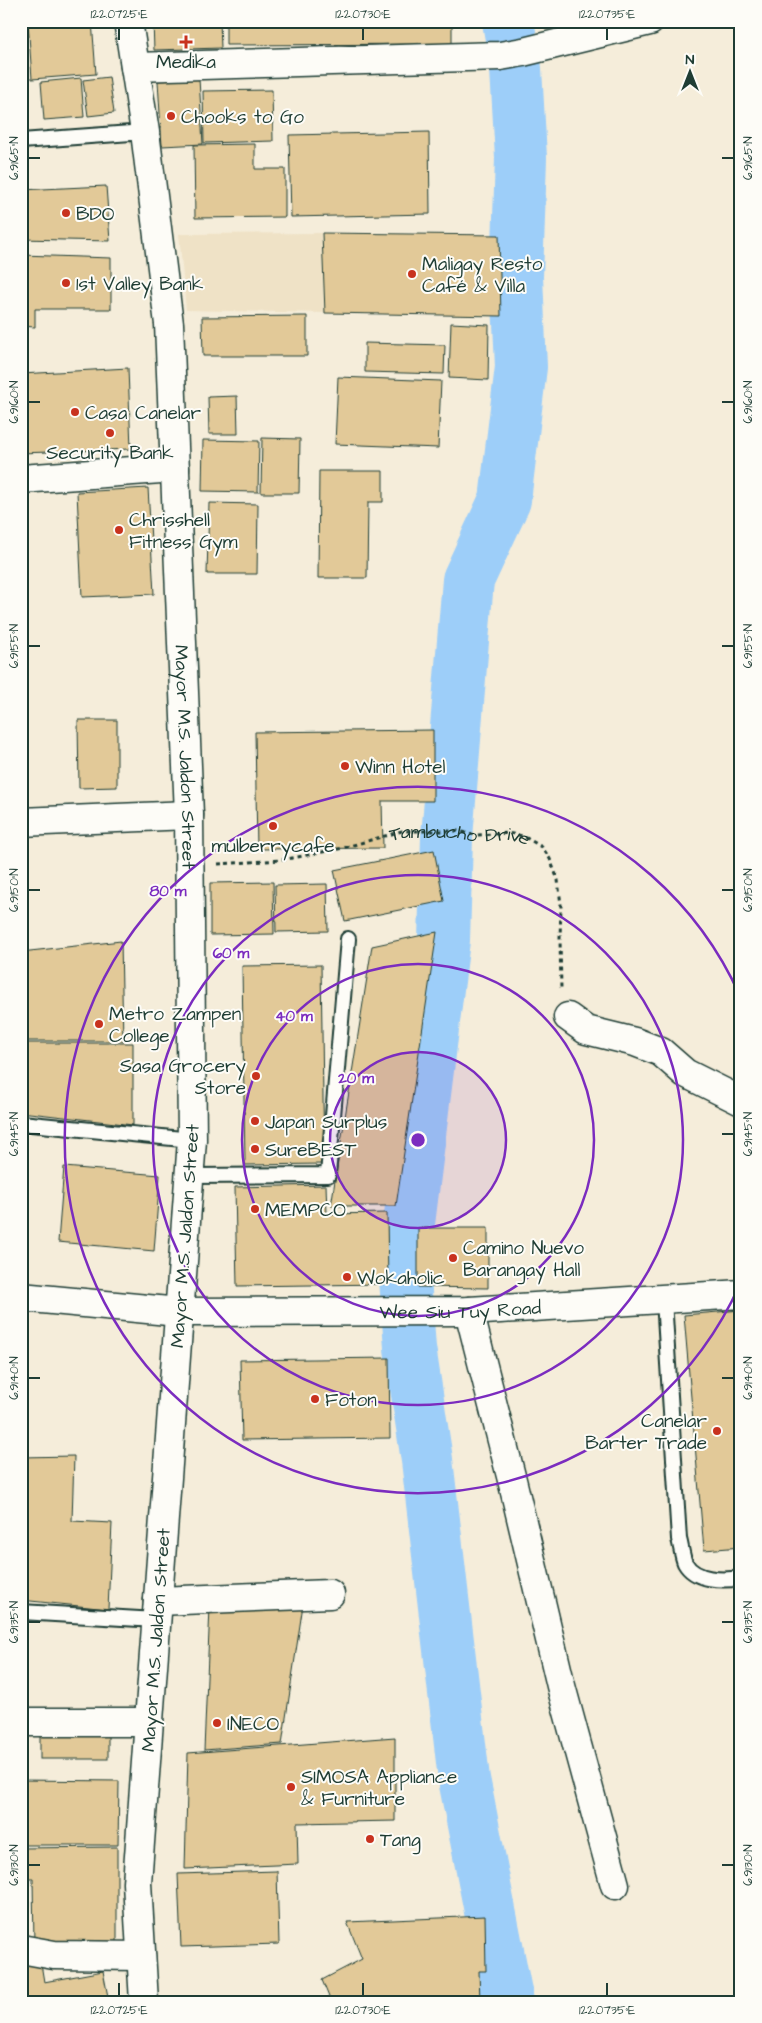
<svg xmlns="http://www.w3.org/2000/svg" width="762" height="2023" viewBox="0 0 762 2023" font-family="'Architects Daughter',sans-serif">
<rect width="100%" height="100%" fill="#f5edda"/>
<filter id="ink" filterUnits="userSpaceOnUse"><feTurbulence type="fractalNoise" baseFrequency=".02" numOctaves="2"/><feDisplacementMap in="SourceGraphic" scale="10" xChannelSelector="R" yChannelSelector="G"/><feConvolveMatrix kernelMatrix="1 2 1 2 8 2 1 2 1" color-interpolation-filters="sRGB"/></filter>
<g filter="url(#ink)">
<path fill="#efe2c6" d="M322,233L325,313L186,310L179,234Z"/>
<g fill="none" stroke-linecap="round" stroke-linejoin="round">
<path stroke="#9dcef9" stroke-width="52" d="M508,21L516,69L521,158L517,277L521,367L505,500L468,580L447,837L444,940L404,1264L410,1348L427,1460L464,1779L508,2002"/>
</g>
<g fill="#e2c998" stroke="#1f3d34">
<path d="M28,21H92L96,74L32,79Z"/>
<path d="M153,21H220L221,48L154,50Z"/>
<path d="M226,21H452V44L226,45Z"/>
<path d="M109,77L114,113L88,116L83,80Z"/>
<path d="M81,78L84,117L44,120L41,82Z"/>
<path d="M199,79L203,144L162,146L158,81Z"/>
<path d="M272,90L273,141L204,143L203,91Z"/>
<path d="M429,132L430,214L291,217L289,135Z"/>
<path d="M255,144V169H285V217L195,218L194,145Z"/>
<path d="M106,186L110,241L21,239V190Z"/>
<path d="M322,233L499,235L501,316L325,313Z"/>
<path d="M21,255L111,258V309H35V327L21,326Z"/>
<path d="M307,316V356H203L202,317Z"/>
<path d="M451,323L489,325L488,380L449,378Z"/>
<path d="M365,343L445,345L444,374L365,372Z"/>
<path d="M128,368L131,449L21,453V374Z"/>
<path d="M338,377L441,381L438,448L335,444Z"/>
<path d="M237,396L238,434H209L208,397Z"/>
<path d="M262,438L300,439L299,493H261Z"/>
<path d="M203,440L259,441L258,492L202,491Z"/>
<path d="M319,471H383V502H368L367,578H318Z"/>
<path d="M148,488L154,594L82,597L77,492Z"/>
<path d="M209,503L258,504L257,574H207Z"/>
<path d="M78,720H117V787L79,788Z"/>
<path d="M433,730V801H382L383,848L257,849L255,732Z"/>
<path d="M434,850L444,901L345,921L334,870Z"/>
<path d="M273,882L274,934L210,935V883Z"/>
<path d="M327,884L328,931L276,932L275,885Z"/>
<path d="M437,932L396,1206H331L372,946Z"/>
<path d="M121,941L123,1041H21V952Z"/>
<path d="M321,965L324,1164L245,1165L242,966Z"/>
<path d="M21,1043H133V1125L21,1112Z"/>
<path d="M64,1167L160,1175L154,1251L58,1242Z"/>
<path d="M326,1185L327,1214L387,1213L388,1284L237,1286L235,1187Z"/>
<path d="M418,1228H488V1288L418,1287Z"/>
<path d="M741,1310V1547L704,1550L684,1315Z"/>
<path d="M389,1358L390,1438L242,1440L240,1360Z"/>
<path d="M74,1456L72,1521L112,1523L108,1609L21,1600V1457Z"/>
<path d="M306,1585L282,1744L204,1750L210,1607Z"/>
<rect x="40" y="1730" width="68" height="29"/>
<path d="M395,1737V1821L297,1823L298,1864L185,1869L188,1753Z"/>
<path d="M21,1780L119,1781L118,1845H21Z"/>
<path d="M117,1847V1944L34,1945L33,1879H21V1848Z"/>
<path d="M277,1871L279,1944L181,1947L178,1874Z"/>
<path d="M485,1916L486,1971H479L480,2002H331L322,1980L362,1959L347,1922Z"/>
<path d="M40,1958L44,1982L103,1971L109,2002H21V1961Z"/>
</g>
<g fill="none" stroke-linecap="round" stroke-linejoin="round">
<g stroke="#1f3d34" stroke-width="18">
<g id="lane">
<path d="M21,141L145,132"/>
<path d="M21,1123L192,1140"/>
<path d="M189,1176L328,1175L348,939"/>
<path d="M664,1300L679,1539C681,1546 682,1556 685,1563C695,1581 723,1581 741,1578"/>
<path d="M21,1612L156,1620"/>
</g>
</g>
<g stroke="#1f3d34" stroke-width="31">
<g id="street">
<path d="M135,67L500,56L523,52L650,21"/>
<path d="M21,479L175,468"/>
<path d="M21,822L189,815"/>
<path d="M568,1017L586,1030L635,1042L661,1052L685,1073L741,1101"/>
<path id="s2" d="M21,1297L179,1312L469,1311L741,1294"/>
<path d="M469,1311L513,1484L561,1686L615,1885"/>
<path d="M158,1601L330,1594"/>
<path d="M21,1722H149"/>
<path d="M21,1949L54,1955L141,1956"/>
</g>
</g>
<g stroke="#1f3d34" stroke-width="31">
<g id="secondary">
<path id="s3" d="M128,21L145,132L169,324L189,815L192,1140L137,1883L144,2002"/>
</g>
</g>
<path stroke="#1f3d34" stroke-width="3" stroke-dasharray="4 4" stroke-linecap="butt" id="s1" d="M218,864L282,860L343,848L402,831H458L476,835L508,833L523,836L542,847L550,859L558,880L561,905L560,939L561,990"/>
<use href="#lane" stroke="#fdfcf7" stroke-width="14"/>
<use href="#street" stroke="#fdfcf7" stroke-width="28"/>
<use href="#secondary" stroke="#fdfcf7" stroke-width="28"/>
</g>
</g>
<path fill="none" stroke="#1f3d34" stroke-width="2" d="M119,28V40M363,28V40M607,28V40M28,158H40M722,158H734M28,402H40M722,402H734M28,646H40M722,646H734M28,890H40M722,890H734M28,1134H40M722,1134H734M28,1378H40M722,1378H734M28,1622H40M722,1622H734M28,1865H40M722,1865H734M119,1983V1996M363,1983V1996M607,1983V1996"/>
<circle cx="418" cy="1140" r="88" fill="#7b2cbf" fill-opacity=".12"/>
<g fill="none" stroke="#7b2cbf" stroke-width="2.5">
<circle cx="418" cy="1140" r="88"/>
<circle cx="418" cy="1140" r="176"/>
<circle cx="418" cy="1140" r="265"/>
<path d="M740 1284A353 353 0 1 1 740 996"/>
</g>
<g fill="#c8321e" stroke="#fdfcf7" stroke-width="2">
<path d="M183.5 34.5h5v5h5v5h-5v5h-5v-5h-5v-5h5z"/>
<circle cx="171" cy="116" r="5"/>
<circle cx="66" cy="213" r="5"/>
<circle cx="412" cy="274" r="5"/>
<circle cx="66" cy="283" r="5"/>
<circle cx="75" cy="412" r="5"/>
<circle cx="110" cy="433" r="5"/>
<circle cx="119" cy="530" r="5"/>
<circle cx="345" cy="766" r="5"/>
<circle cx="273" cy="826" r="5"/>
<circle cx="99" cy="1024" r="5"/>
<circle cx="256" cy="1076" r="5"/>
<circle cx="255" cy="1121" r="5"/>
<circle cx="255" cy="1149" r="5"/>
<circle cx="255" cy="1209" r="5"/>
<circle cx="453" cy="1258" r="5"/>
<circle cx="347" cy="1277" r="5"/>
<circle cx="315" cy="1399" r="5"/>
<circle cx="717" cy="1431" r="5"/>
<circle cx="217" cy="1723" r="5"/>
<circle cx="291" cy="1787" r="5"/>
<circle cx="370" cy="1839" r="5"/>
</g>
<g text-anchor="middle" stroke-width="4" stroke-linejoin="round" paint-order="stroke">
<g font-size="19" fill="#1f3d34" stroke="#fdfcf7" text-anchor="start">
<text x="186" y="68" text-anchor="middle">Medika</text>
<text x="181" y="123">Chooks to Go</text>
<text x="76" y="220">BDO</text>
<text x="422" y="270">Maligay Resto<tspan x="422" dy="22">Café &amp; Villa</tspan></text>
<text x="76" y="290">1st Valley Bank</text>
<text x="85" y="419">Casa Canelar</text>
<text x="110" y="459" text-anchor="middle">Security Bank</text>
<text x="129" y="526">Chrisshell<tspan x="129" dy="22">Fitness Gym</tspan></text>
<text x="355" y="773">Winn Hotel</text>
<text x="273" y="852" text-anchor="middle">mulberrycafe</text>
<text x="109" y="1020">Metro Zampen<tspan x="109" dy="22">College</tspan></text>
<text x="246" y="1072" text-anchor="end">Sasa Grocery<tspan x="246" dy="22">Store</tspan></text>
<text x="265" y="1128">Japan Surplus</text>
<text x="265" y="1156">SureBEST</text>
<text x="265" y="1216">MEMPCO</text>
<text x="463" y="1254">Camino Nuevo<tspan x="463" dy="22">Barangay Hall</tspan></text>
<text x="357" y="1284">Wokaholic</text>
<text x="325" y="1406">Foton</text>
<text x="707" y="1427" text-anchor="end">Canelar<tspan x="707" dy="22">Barter Trade</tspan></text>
<text x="227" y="1730">INECO</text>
<text x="301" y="1783">SIMOSA Appliance<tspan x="301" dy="22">&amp; Furniture</tspan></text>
<text x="380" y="1846">Tang</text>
</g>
<g font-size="19" fill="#1f3d34" stroke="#fdfcf7">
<text dy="7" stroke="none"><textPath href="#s3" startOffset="739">Mayor M.S. Jaldon Street</textPath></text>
<text dy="7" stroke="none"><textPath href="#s1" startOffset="246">Tambucho Drive</textPath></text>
<text transform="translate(184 1236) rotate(-86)" y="7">Mayor M.S. Jaldon Street</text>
<text dy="7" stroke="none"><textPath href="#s2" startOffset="440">Wee Siu Tuy Road</textPath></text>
<text transform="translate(155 1640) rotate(-86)" y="7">Mayor M.S. Jaldon Street</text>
</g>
</g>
<circle cx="418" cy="1140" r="8" fill="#7b2cbf" stroke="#fdfcf7" stroke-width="2.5"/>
<g font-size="15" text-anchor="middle" font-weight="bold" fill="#7b2cbf" stroke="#fdfcf7" stroke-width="4" stroke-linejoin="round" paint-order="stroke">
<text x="168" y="896">80 m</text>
<text x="231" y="958">60 m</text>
<text x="294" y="1021">40 m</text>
<text x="356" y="1083">20 m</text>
</g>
<rect width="762" height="2023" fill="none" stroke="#fdfcf7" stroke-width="55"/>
<g transform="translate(690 72)" stroke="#fdfcf7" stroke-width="4" paint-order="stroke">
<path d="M0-4L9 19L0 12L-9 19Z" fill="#1f3d34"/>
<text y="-8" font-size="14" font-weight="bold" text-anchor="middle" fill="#1f3d34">N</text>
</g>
<rect x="28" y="28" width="706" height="1968" fill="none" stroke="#1f3d34" stroke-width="2"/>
<g font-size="12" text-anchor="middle" fill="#1f3d34">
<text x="119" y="18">122.0725°E</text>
<text x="363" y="18">122.0730°E</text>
<text x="607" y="18">122.0735°E</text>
<text transform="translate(14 158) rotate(-90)" y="4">6.9165°N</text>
<text transform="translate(748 158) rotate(-90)" y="4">6.9165°N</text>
<text transform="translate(14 402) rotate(-90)" y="4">6.9160°N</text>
<text transform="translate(748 402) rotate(-90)" y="4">6.9160°N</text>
<text transform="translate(14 646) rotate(-90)" y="4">6.9155°N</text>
<text transform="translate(748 646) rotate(-90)" y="4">6.9155°N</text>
<text transform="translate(14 890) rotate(-90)" y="4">6.9150°N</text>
<text transform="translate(748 890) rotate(-90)" y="4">6.9150°N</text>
<text transform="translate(14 1134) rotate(-90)" y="4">6.9145°N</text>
<text transform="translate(748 1134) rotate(-90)" y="4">6.9145°N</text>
<text transform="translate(14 1378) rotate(-90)" y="4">6.9140°N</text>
<text transform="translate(748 1378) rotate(-90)" y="4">6.9140°N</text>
<text transform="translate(14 1622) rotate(-90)" y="4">6.9135°N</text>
<text transform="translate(748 1622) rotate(-90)" y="4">6.9135°N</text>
<text transform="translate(14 1865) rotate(-90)" y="4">6.9130°N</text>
<text transform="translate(748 1865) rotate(-90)" y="4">6.9130°N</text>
<text x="119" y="2014">122.0725°E</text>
<text x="363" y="2014">122.0730°E</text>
<text x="607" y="2014">122.0735°E</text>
</g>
</svg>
